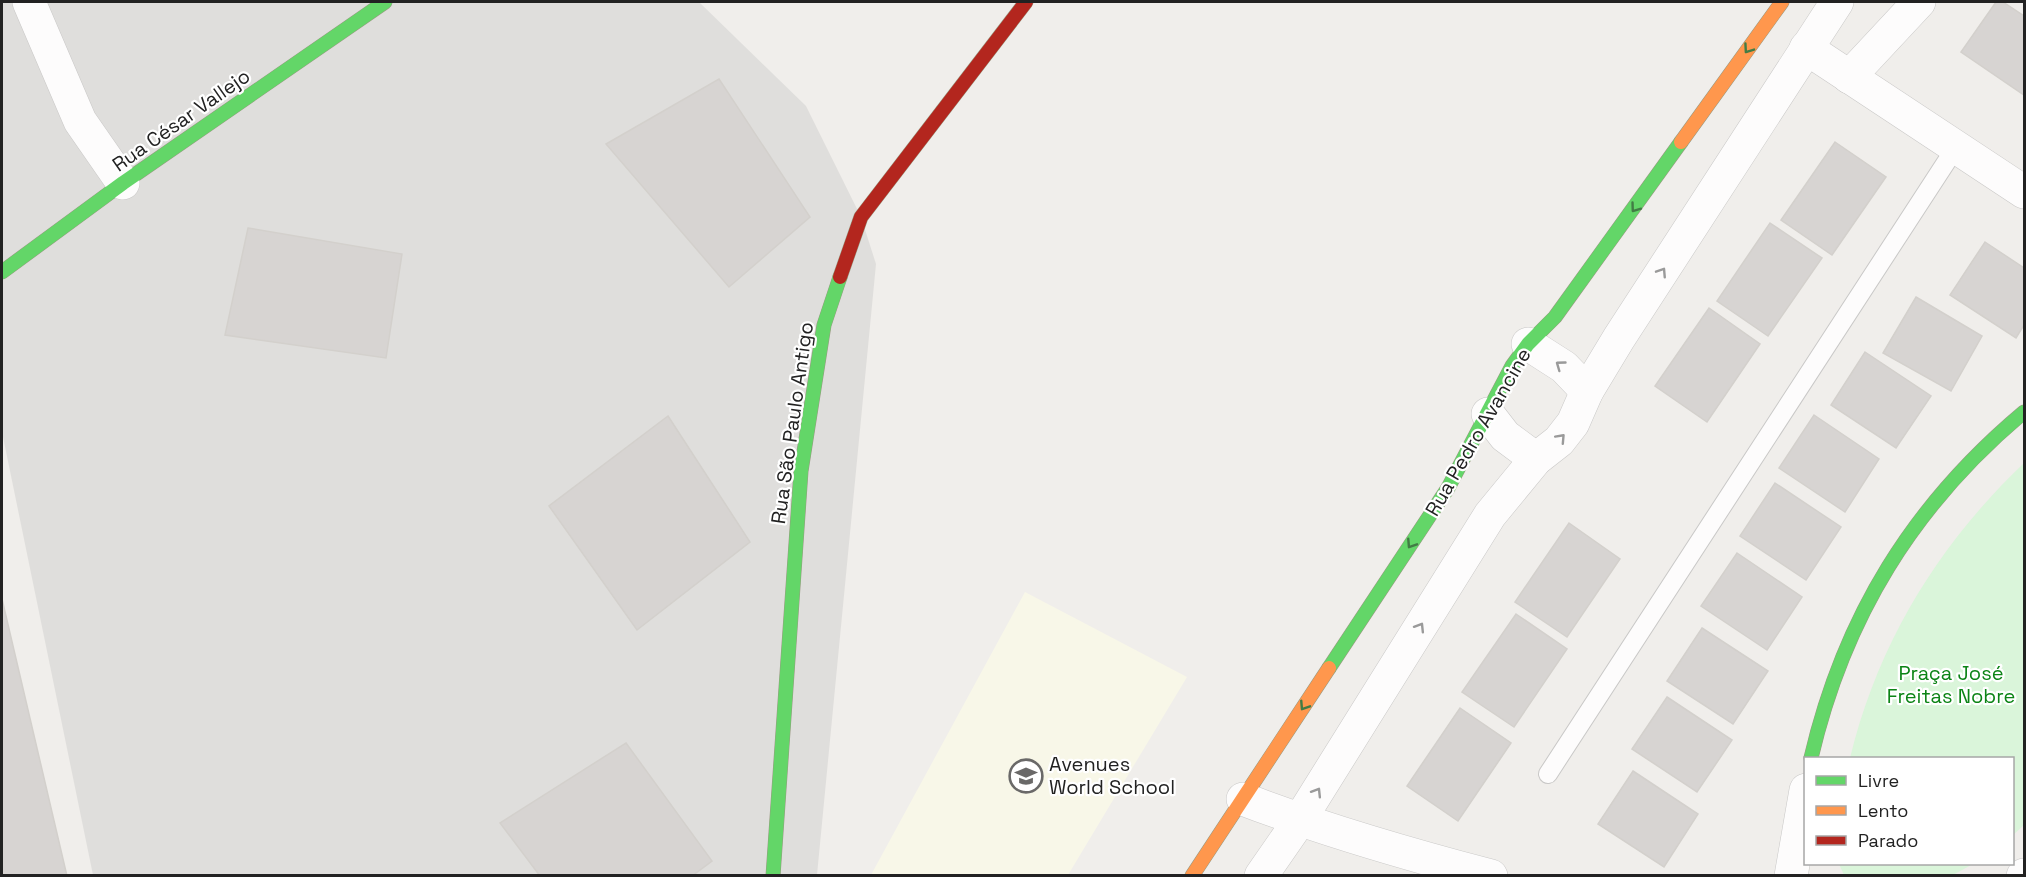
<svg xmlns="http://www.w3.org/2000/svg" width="2026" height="877" viewBox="0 0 2026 877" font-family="'Space Grotesk',sans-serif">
<rect width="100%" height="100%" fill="#f0eeeb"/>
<path fill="#dfdedc" d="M2,2H699L806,106L861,217L876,264L817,875H93L2,432Z"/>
<path fill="#f8f7e8" d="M1025,592L1187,677L1068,875H871Z"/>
<g fill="#daf5da">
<path d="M2024,463V825L2013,835L2012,758H1850C1878,643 1938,545 2024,463Z"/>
<path d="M1839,864H1973L1953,875H1844Z"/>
</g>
<g fill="#d7d4d2" stroke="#d3d0cc" stroke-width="1.5">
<path d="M1996,2H2003L2024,16V95L1961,52Z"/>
<path d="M719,79L810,217L729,287L606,144Z"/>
<path d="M1835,142L1886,177L1832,255L1781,220Z"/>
<path d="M1770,223L1822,258L1768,336L1717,301Z"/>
<path d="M248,228L402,254L386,358L225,335Z"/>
<path d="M1985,242L2024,268V325L2016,338L1950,295Z"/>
<path d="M1916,297L1982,336L1951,391L1883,353Z"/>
<path d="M1709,308L1760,344L1707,422L1655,386Z"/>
<path d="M1865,352L1931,396L1896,448L1831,405Z"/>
<path d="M1814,415L1879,459L1845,512L1779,468Z"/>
<path d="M668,416L750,542L637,630L549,506Z"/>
<path d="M1775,483L1841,527L1806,580L1740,536Z"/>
<path d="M1569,523L1620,559L1567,637L1515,602Z"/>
<path d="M1737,553L1802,597L1767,650L1701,606Z"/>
<path d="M2,599L67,876H2Z"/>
<path d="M1516,614L1567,649L1514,727L1462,692Z"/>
<path d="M1702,628L1768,671L1733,724L1667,681Z"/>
<path d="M1667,697L1732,740L1697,792L1632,749Z"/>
<path d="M1460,708L1511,743L1458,821L1407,786Z"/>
<path d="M626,743L712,861L692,876H540L500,823Z"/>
<path d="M1633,771L1698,814L1664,867L1598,824Z"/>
</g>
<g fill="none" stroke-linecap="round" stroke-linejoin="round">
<g stroke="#c9c8c7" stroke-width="20">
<path id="lane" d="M1548,774L1956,147"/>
</g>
<g stroke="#c9c8c7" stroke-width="34">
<g id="street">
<path d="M29,2L80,121L123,183"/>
<path d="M1806,48L2024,192"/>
<path d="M1849,77L1919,2"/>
<path d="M1528,344L1564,367L1587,391"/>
<path d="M1488,414L1505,436L1536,459"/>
<path d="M1243,799C1324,830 1407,854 1491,876"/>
<path d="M1261,876L1299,821L1490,515L1536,459L1559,441L1573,423L1587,391L1619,338L1837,2"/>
<path d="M1791,876L1806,790"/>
<path d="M2023,876L2024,875"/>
</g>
</g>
<g stroke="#999a82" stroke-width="15">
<g id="fast">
<path d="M2,272L123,183L385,2"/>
<path d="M1329,668L1448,488L1512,366L1528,344L1555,317L1681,142"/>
<path d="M1811,758C1844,617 1913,505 2024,412"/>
<path d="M773,876L801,471L824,325L840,277"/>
</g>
</g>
<g stroke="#999a82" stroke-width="15">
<g id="slow">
<path d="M1681,142L1782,2"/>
<path d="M1192,876L1329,668"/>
</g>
</g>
<g stroke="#999a82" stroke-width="15">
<path id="jam" d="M840,277L861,217L1026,2"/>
</g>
<use href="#lane" stroke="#fdfcfc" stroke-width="18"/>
<use href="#street" stroke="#fdfcfc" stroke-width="33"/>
<use href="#fast" stroke="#63d668" stroke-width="14"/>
<use href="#slow" stroke="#ff974d" stroke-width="14"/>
<use href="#jam" stroke="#b3261e" stroke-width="14"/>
</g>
<defs><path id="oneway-chevron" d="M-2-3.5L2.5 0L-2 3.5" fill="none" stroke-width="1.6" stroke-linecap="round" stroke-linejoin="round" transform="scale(1.5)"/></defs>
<g stroke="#427c45">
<use href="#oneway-chevron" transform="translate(1748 49) rotate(125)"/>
<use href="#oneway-chevron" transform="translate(1635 208) rotate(126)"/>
<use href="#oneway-chevron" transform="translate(1411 544) rotate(123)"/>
<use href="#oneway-chevron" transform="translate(1304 706) rotate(123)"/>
</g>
<g stroke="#9a9a9a">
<use href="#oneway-chevron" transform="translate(1662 272) rotate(-57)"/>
<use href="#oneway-chevron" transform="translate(1560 365) rotate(-144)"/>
<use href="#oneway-chevron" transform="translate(1561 438) rotate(-47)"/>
<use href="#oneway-chevron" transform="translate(1420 627) rotate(-58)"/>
<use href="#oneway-chevron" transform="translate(1317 792) rotate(-58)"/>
</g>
<defs>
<g id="school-ring" transform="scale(1.725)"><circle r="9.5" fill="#fff" stroke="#6a6968" stroke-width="1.5"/><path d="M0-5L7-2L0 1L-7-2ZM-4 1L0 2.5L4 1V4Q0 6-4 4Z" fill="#6a6968"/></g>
</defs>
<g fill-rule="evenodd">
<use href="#school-ring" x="1026" y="776"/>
</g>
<g text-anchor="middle" stroke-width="4.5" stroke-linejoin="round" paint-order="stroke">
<g font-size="20" fill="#222" stroke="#fff">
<text transform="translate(181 120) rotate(-35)" y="7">Rua César Vallejo</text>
<text transform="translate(792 423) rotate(-82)" y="7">Rua São Paulo Antigo</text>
<text transform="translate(1478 432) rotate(-60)" y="7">Rua Pedro Avancine</text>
</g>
<g font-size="20" fill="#0c8416" stroke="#fff">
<text x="1951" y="680">Praça José<tspan x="1951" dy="23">Freitas Nobre</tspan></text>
</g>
<g font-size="20" fill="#222" stroke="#fff" text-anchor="start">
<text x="1049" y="771">Avenues<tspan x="1049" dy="23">World School</tspan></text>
</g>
</g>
<rect width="2026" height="877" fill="none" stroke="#222222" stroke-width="6"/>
<rect x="1804" y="757" width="210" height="108" fill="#ffffff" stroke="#a7a7a7" stroke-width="1.5"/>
<rect x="1816" y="776" width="30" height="9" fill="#63d668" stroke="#a7a7a7" stroke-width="1.5"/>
<text x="1858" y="787" font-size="18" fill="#222222">Livre</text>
<rect x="1816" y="806" width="30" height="9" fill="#ff974d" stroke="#a7a7a7" stroke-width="1.5"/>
<text x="1858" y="817" font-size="18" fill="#222222">Lento</text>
<rect x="1816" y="836" width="30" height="9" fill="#b3261e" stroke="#a7a7a7" stroke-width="1.5"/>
<text x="1858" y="847" font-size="18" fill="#222222">Parado</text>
</svg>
